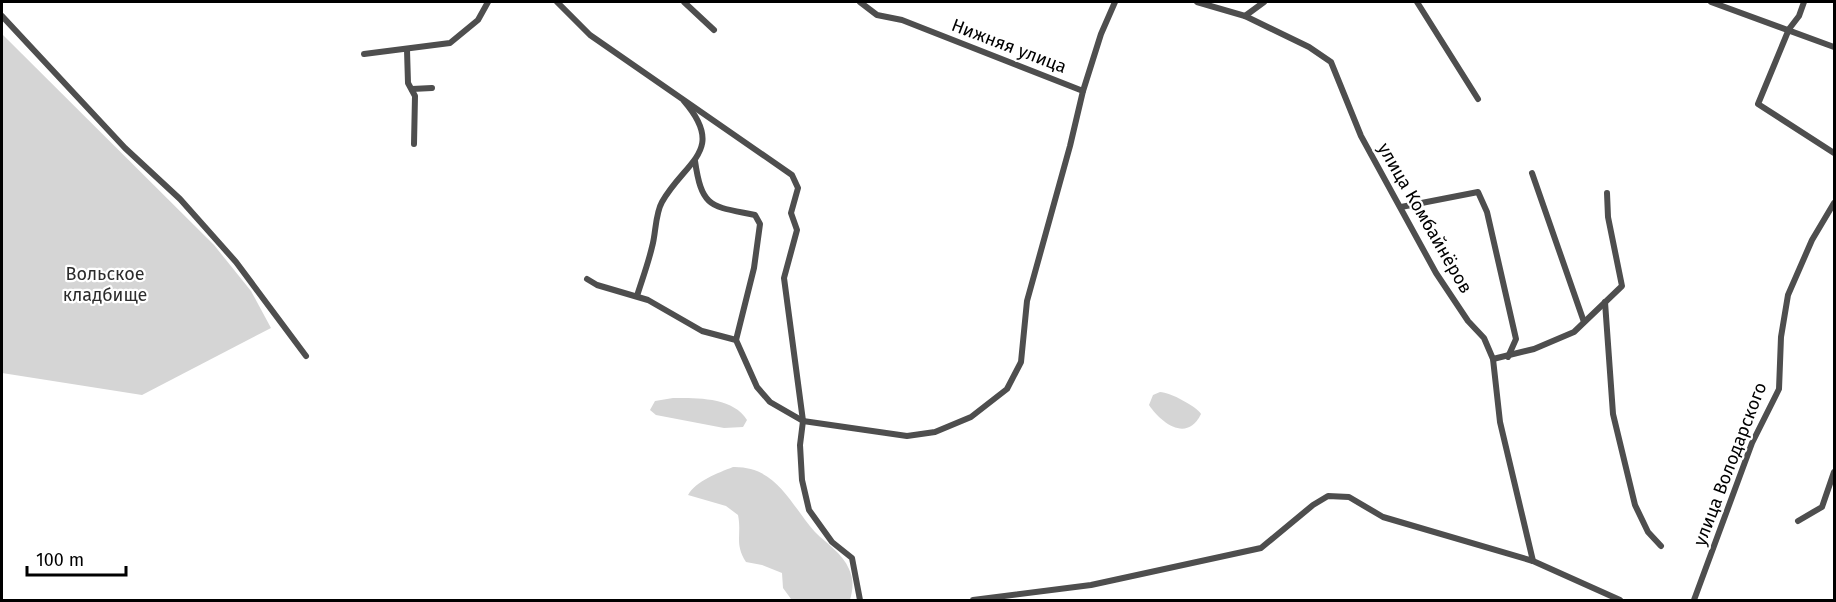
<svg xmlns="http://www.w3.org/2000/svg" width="1836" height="602" viewBox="0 0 1836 602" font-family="'Fira Sans',sans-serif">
<rect width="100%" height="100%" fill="#fff"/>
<g fill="#d5d5d5">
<path d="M2,34L214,245L251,291L271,328L142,395L2,373Z"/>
<path d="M1160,392C1170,392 1197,407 1201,414C1187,443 1161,423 1149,405L1153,395Z"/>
<path d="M673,398C697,398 733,397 747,420L743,427L724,428L656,415L650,410L655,401Z"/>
<path d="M733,467C777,466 790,504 815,532C826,543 843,554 849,569C854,580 853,589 850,600L791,599L783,588L782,573L762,565L746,562C734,543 742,535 738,515L726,506L688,495C696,481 718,473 733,467Z"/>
</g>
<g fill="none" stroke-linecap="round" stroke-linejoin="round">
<g stroke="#4e4e4e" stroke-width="6">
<path d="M557,2L590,35L792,175L798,188L791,213L797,230L784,278L803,421L800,445L802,480L809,510L832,542L852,558L860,600"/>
<path d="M684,2L714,30"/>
<path d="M860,2L877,15L902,20L1083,91"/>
<path d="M1197,2L1245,16L1309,47L1331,62L1361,136L1436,273L1468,321L1484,338L1493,359L1500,422L1533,561"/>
<path d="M1417,2L1478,99"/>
<path d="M1711,2L1834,47"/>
<path d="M1804,2L1799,16L1789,29L1758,104L1834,153"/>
<path d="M2,16L125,148L180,199L236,262L306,356"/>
<path d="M1245,16L1264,2"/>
<path d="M407,50L408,83L415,96L414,144"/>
<path d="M364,54L450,43L478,20L488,2"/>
<path d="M412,89L432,88"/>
<path d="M695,161C702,209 711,206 755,215L760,224L754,268L736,340"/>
<path d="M1532,173L1584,322"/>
<path d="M1401,207L1478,192L1487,212L1516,339L1508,357"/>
<path d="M587,279L597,285L648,300L702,331L736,340L757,387L770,402L803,421L907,436L935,432L971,417L1007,389L1021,362L1027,301L1070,146L1083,91L1101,34L1115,2"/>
<path d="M637,296C642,280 648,264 652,247C656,234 655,214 662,202C685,161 727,151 684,101"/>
<path d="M1605,302L1613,414L1635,505L1648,532L1661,546"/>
<path d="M1493,359L1534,349L1574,332L1622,286L1608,217L1607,193"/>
<path d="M1798,521L1822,507L1834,472"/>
<path d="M973,600L1091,585L1261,548L1313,505L1328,496L1349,497L1383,517L1533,561L1620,600"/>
<path d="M1694,600L1752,443L1779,389L1781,337L1788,295L1812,240L1834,203"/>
</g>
</g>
<g text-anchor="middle" stroke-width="4.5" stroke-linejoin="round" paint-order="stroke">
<g font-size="18" fill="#000" stroke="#fff">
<text transform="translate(1009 46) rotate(21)" y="6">Нижняя улица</text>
<text transform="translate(1425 218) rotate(60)" y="6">улица Комбайнёров</text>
<text transform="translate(1730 464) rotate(-69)" y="6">улица Володарского</text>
</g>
<g font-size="18" fill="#2c2c2c" stroke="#fff">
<text x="105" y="280">Вольское<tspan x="105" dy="21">кладбище</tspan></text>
</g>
</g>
<rect width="1836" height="602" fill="none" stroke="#000000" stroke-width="6"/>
<path d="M27 566v9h99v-9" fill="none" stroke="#000000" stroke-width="3"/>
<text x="36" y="566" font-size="18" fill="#000000" stroke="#ffffff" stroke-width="4.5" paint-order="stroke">100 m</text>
</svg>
